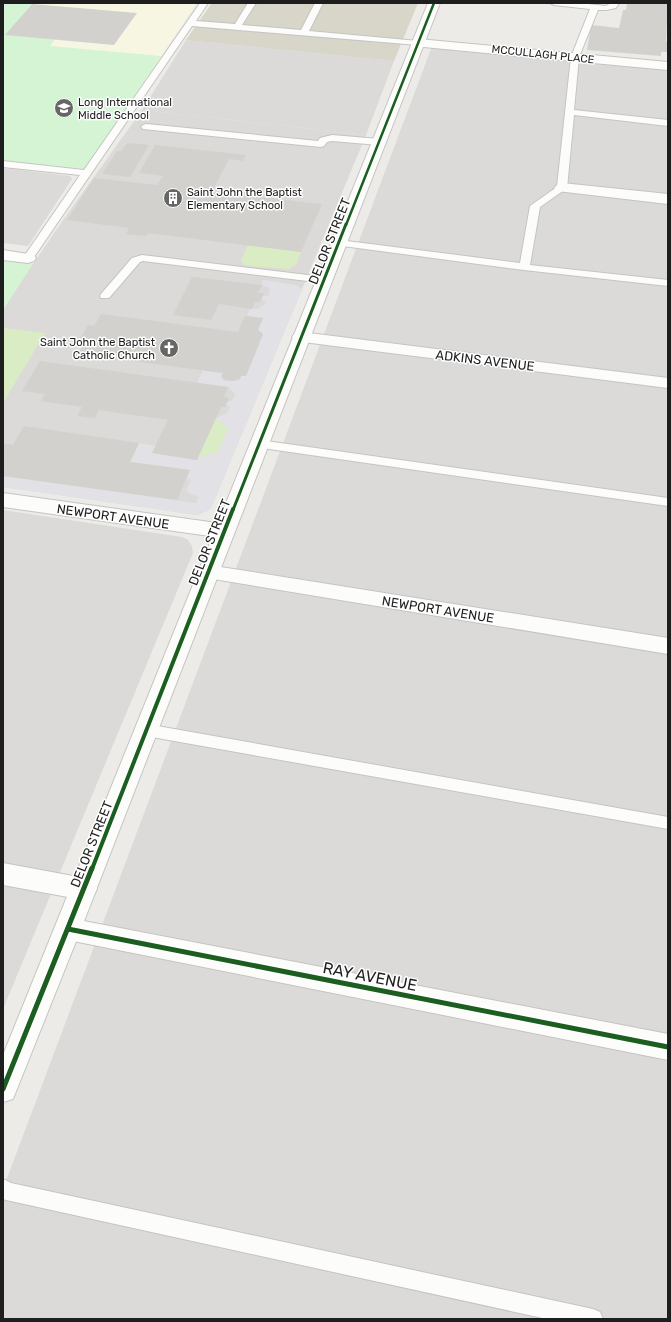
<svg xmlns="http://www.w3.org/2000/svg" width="671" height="1322" viewBox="0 0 671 1322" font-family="Rubik,sans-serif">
<rect width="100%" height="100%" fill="#edebe7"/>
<g fill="#dcdad8">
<path d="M186,40L394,61L366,135L142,110Z"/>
<path d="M434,47L668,69V1319H3V1189L431,49Z"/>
<path d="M3,168L70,176L72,179L28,246L3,243Z"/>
<path d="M3,510L182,537L188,540L192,546L193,553L3,1009Z"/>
</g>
<path fill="#f7f6e2" d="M3,3H197L85,169L3,160Z"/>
<path fill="#dbdad8" d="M142,110L366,135L212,506L209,510L197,515L3,487V261L33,264L61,223Z"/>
<path fill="#d7d6c8" d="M212,3H418L394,61L186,40Z"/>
<g fill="#daecc4">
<path d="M248,245L301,252L296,265L289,269L249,266L244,265L241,260Z"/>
<path d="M3,328L45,333L3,403Z"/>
<path d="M216,418L228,429L218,452L198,457Z"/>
</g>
<g fill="#d4f4d3">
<path d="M3,3H32L6,35L55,39L50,46L161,56L85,169L3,160Z"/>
<path d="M3,261L33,264L3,310Z"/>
</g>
<path fill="#e1e1e6" d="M263,280L296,285L302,289L212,506L209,510L197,515L189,514L3,487V476L196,503L199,497L190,494L186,490L191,480L186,478L190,470L130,462L139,443L156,446L152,453L197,460L198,457L218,452L228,429L216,418L227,413L230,407L226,405L228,401H232L235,394L228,387L197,383L203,370L223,373L221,376L224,380L234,381L239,379L241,376H246L263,334L258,330L263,318L247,316L250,309H258L264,305L266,301L261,300L263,296H268L270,291L269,288L262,285Z"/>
<g fill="#d3d1ce">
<path d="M627,3H668L666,41H668V52H661V56L587,50L591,25L619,28L623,10H626Z"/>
<path d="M32,4L137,13L114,45L5,35Z"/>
<path d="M127,143L149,145L130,177L102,174L117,151H122Z"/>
<path d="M155,145L246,155L243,161L229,159L212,192L322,204L301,252L148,233L146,236L126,234L129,228L67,220L94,178L157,185L163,176L139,173Z"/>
<path d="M192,277L262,285L258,293H264L260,302H255L252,309L219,304L211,320L173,315Z"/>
<path d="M101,314L238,332L245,316H247L263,318L258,330L263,334L246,376H241L240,379L234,381L224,380L221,376L223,373L78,354L85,343L78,342L88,325L94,326Z"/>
<path d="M40,361L228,387L224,397L229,398L225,407H221L197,460L152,453L168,420L99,410L95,418L77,416L82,407L41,401L45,394L22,391Z"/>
<path d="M24,426L139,443L130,462L190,470L177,500L3,476V443L13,445Z"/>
</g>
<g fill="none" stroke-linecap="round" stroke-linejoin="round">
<g stroke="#c5c4c3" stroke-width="2">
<g id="service">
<path d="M200,3H208L196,21L235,24L248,3H256L242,25L301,30L315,3H323L309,31L418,41L422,43L418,45L192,26L32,260H24L23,258L80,175L3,167V161L84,170Z"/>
<path d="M550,3H579L606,6L611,3H619L616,8L606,10H598L579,57L574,110L668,120V126L574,115L567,188L540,207L530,265L668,280V286L524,270L335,245L334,243L339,240L520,263L530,206L557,187L571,57L590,9L554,5Z"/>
<path d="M146,124L318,141L320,138L332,135L379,139L384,142L379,145L332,141L327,142L324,146L321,147L143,129L141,127L143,125Z"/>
<path d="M142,255L324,277L329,280L324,283L143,261L140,262L109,298H101L100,296L101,294L132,258Z"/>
<path d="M259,440L668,498V506L255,447L253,444L255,441Z"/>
<path d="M146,724L668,817V829L146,736L141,734L139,730L141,726Z"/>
<path d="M3,1179L11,1183L593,1309L600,1312L603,1319H547L6,1200L3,1199Z"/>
</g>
</g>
<g stroke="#c5c4c3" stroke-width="2">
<g id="minor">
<path d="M418,39L668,62V70L413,46L411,43L413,40Z"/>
<path d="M562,183L668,194V204L557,191L554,188L557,185Z"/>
<path d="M3,250L34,255L36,258L34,261L28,263L3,260Z"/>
<path d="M301,332L668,378V388L295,341L292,337L295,333Z"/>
<path d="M3,493L224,524L231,526L234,531L231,536L224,538L3,507Z"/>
<path d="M208,565L668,638V654L201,577L198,572L201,567Z"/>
<path d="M3,863L84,878L93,881L97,889L93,897L84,900L3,885Z"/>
<path d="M68,918L668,1034V1060L68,940L59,937L55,929L59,921Z"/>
</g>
</g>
<g stroke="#c5c4c3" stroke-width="2">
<path id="tertiary" d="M428,3H440L81,929L13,1099L3,1102V1055Z"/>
</g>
<use href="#service" fill="#fcfcfb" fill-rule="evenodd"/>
<use href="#minor" fill="#fcfcfb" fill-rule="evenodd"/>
<use href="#tertiary" fill="#fcfcfb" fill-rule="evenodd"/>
<g stroke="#fff" stroke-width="4">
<path id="cycleway-far3" d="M346,225L434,3"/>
</g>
<g stroke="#fff" stroke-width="5">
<path id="cycleway-far2" d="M233,510L346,224"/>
</g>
<g stroke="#fff" stroke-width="6">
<path id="cycleway-far1" d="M92,869L233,509"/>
</g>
<g stroke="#fff" stroke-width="8">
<g id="cycleway">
<path d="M68,929L668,1047"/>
<path d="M3,1089L92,868"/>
</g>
</g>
<use href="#cycleway-far3" stroke="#1b5e20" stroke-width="2.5"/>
<use href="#cycleway-far2" stroke="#1b5e20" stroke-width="3"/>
<use href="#cycleway-far1" stroke="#1b5e20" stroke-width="4"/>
<use href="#cycleway" stroke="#1b5e20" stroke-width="5"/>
</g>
<defs>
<g id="school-disc" transform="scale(1)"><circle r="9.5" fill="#666664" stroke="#fff"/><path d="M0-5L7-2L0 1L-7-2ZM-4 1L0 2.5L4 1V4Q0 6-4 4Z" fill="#fff"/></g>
<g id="building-disc" transform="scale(1)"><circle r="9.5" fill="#666664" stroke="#fff"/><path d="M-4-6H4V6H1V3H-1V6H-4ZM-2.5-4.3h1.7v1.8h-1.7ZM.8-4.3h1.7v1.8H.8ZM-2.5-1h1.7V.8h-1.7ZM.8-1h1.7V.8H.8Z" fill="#fff"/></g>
<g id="church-disc" transform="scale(1)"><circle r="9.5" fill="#666664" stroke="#fff"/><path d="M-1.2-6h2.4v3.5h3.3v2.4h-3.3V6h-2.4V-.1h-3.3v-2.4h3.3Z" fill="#fff"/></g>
</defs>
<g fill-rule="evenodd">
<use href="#school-disc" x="64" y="108"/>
<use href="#building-disc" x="173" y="198"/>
<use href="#church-disc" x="169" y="348"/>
</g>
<g text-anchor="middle" stroke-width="3" stroke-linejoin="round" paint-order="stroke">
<g font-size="11" fill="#1e1e1e" stroke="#fff">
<text transform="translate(543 54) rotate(6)" y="4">MCCULLAGH PLACE</text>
</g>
<g font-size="11" fill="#1e1e1e" stroke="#fff" text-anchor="start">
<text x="78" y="106">Long International<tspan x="78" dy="13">Middle School</tspan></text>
<text x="187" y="196">Saint John the Baptist<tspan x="187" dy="13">Elementary School</tspan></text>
<text x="155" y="346" text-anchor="end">Saint John the Baptist<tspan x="155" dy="13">Catholic Church</tspan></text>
</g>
<g font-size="13" fill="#1e1e1e" stroke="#fff">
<text transform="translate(329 241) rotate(-68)" y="5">DELOR STREET</text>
<text transform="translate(485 360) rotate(7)" y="5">ADKINS AVENUE</text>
<text transform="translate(113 516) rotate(8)" y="5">NEWPORT AVENUE</text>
<text transform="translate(209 542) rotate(-68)" y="5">DELOR STREET</text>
<text transform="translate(438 609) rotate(9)" y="5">NEWPORT AVENUE</text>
<text transform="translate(91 844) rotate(-68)" y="5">DELOR STREET</text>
</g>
<g font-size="16" fill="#1e1e1e" stroke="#fff">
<text transform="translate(370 976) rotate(11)" y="6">RAY AVENUE</text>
</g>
</g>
<rect width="671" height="1322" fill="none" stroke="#1e1e1e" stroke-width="8"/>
</svg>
